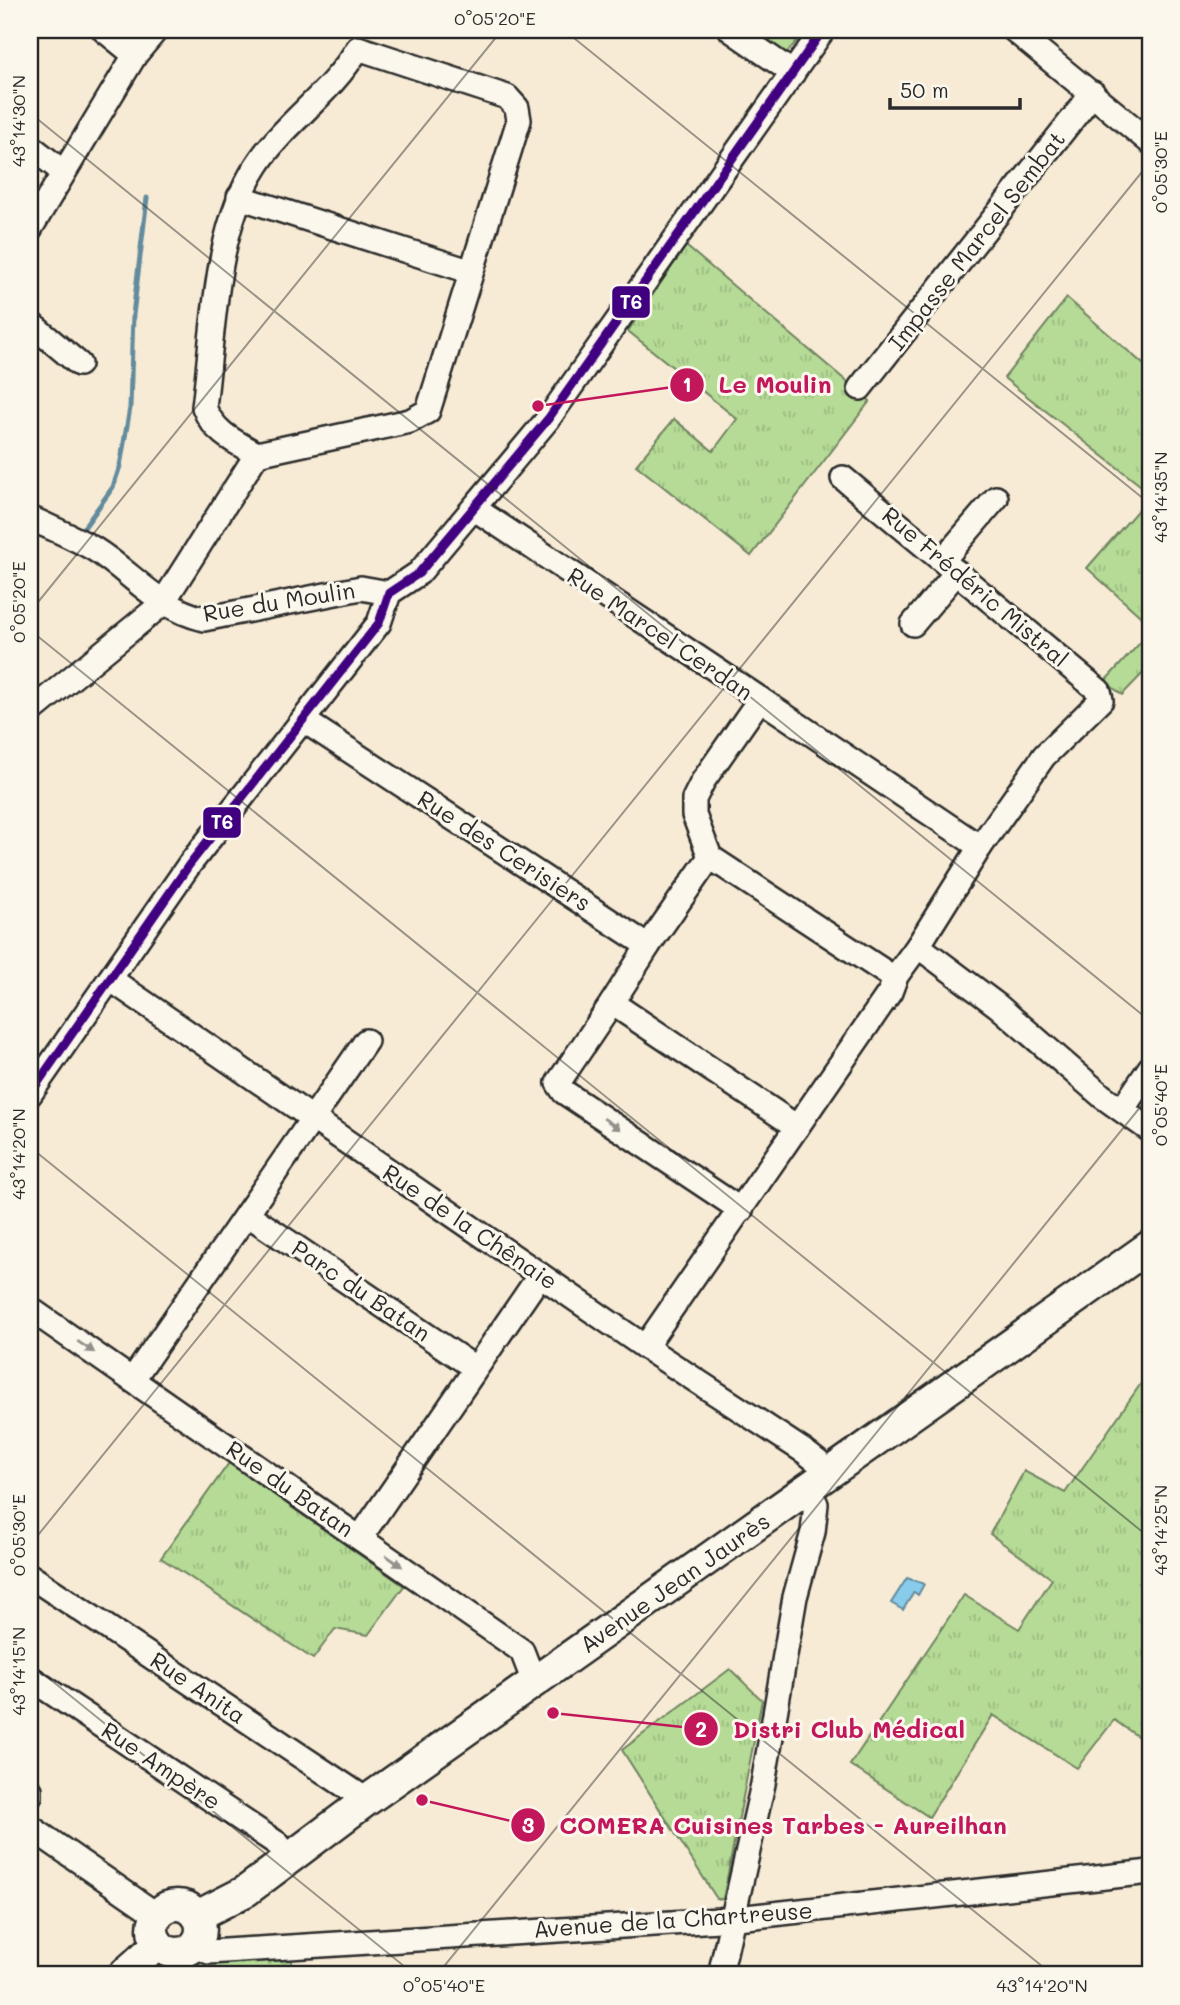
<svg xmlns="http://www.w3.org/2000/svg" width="1180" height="2005" viewBox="0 0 1180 2005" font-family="Mali,sans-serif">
<defs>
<pattern id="grass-tufts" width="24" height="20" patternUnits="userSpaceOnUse" patternTransform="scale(1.75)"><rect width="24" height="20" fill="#b5db96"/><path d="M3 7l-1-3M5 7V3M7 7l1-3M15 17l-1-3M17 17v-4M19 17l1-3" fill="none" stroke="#9cbc81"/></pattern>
<pattern id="park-dots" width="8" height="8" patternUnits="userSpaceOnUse" patternTransform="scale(1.75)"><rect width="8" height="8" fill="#b5db96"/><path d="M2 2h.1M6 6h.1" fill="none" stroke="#9cbc81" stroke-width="1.8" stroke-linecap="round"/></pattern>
</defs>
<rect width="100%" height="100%" fill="#f7ebd5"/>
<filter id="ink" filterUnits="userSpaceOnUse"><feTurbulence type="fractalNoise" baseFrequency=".0143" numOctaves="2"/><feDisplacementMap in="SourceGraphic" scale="14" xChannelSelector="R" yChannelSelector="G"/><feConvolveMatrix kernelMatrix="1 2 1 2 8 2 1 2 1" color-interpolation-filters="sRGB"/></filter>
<g filter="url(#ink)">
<g fill="url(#grass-tufts)" stroke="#708360" stroke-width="2">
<path d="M752,30H806L786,54Z"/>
<path d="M686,246L870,401L751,556L636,465L674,419L713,451L737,419L628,331Z"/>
<path d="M1067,298L1150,370V493L1004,378Z"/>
<path d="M1150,496V625L1087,568Z"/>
<path d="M1150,632V666L1122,695L1105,681Z"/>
<path d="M1149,1372L1150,1745L1114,1720L1077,1768L993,1715L929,1817L850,1765L964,1595L1019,1629L1052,1579L990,1534L1024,1471L1065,1493Z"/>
<path d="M229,1463L404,1586L368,1635L335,1629L313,1659L161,1558Z"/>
<path d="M730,1669L762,1700L723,1899H717L622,1750Z"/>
</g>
<path fill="url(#park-dots)" stroke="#708360" stroke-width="2" d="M290,1956L293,1975H164L178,1965Z"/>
<path fill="#89cbea" stroke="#638b9e" stroke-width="2" d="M907,1578L924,1584L918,1595L914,1592L903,1610L891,1603Z"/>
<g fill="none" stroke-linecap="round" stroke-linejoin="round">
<path stroke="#638b9e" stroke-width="5" d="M83,529L113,487L120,466L130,408L133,315L147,198"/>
<g stroke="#2b2b2b" stroke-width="28">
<g id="minor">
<path d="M104,30L135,55"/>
<path d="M731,30L793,73"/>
<path d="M1014,30L1150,142"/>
<path d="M30,146L63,172"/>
<path d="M239,197L469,271"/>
<path d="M30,229L135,55L156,30"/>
<path d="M30,323L79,364"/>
<path d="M860,388L1093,93"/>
<path d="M843,478L1099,691L1101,700L1044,756L980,847"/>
<path d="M475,509L760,699L703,781L694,799V815L710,857L888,974L896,976L918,946L998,1006L1102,1096L1150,1130"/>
<path d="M30,518C51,528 74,537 94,549C134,574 155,607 204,619L361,588L389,593"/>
<path d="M943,560L996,498"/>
<path d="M913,624L957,572"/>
<path d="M760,699L980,847L918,946"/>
<path d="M30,712L162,604L257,454L410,421L428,411L519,120L517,108L507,97L358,48C331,94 284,123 257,165C214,230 214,330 204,407C213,432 235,442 257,454"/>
<path d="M303,720L648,946L612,1003L797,1127L890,992L896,976"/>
<path d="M648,946L710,857"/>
<path d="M110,979L645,1347L805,1452L818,1462L828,1475"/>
<path d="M612,1003L558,1083L564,1092L741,1210"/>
<path d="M30,1094L189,865L379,623L389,593L419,573L548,419L823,30"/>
<path d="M1122,1110L1150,1068"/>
<path d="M247,1214L475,1368"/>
<path d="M30,1309L522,1651L534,1682"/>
<path d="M645,1347L797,1127"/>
<path d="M133,1379L366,1041"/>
<path d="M360,1538L540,1275"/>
<path d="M30,1576L356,1793L363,1803"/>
<path d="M30,1678L278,1844L288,1858"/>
<path d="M30,1790V1796"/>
<path d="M30,1827L157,1915"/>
<path d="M196,1945L209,1952L719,1920L1150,1872"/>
<path d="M720,1975L763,1784L795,1597L813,1532L816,1504L808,1489"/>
</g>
</g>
<g stroke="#2b2b2b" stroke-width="35">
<g id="major">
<circle cx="177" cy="1929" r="24"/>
<path d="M197,1916L246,1891L363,1803L1150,1246"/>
<path d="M123,1975L158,1944"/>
</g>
</g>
<use href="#minor" stroke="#fbf7ec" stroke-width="23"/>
<use href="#major" stroke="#fbf7ec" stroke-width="30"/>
<g stroke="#fbf7ec" stroke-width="14">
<path id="bus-1" d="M30,1094L189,865L379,623L389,593L419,573L548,419L823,30"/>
</g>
<use href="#bus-1" stroke="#400080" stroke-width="9"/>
</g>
<defs><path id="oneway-solid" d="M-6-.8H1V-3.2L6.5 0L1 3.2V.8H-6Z" transform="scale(1.75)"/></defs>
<g fill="#93918c">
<use href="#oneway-solid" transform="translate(612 1124) rotate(34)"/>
<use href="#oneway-solid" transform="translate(86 1347) rotate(34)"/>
<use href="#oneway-solid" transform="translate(394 1561) rotate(35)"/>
</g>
</g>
<path fill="none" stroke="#2b2b2b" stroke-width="2" stroke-opacity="0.45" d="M564,30L1150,504M30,113L1150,1021M30,612L502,30M30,630L1150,1538M30,1147L1053,1975M30,1545L1150,162M30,1663L415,1975M437,1975L1150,1095"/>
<g text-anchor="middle" stroke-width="6" stroke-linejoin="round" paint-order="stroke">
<g font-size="23" fill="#2b2b2b" stroke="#fbf7ec">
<text transform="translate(977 241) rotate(-52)" y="8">Impasse Marcel Sembat</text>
<text transform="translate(975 587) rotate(40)" y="8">Rue Frédéric Mistral</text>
<text transform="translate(279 602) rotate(-9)" y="8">Rue du Moulin</text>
<text transform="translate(660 634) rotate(34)" y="8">Rue Marcel Cerdan</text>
<text transform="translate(504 851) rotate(33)" y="8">Rue des Cerisiers</text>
<text transform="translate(470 1227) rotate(34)" y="8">Rue de la Chênaie</text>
<text transform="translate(361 1291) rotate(34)" y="8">Parc du Batan</text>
<text transform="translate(290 1489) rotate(35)" y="8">Rue du Batan</text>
<text transform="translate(675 1583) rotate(-35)" y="8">Avenue Jean Jaurès</text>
<text transform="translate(198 1688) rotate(34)" y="8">Rue Anita</text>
<text transform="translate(161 1766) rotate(34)" y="8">Rue Ampère</text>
<text transform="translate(673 1920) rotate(-4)" y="8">Avenue de la Chartreuse</text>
</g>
</g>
<path fill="none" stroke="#c2185b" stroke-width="2.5" d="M538 406L687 385M553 1713L701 1729M422 1800L528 1825"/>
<g fill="#c2185b" stroke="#fbf7ec" stroke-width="2.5">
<circle cx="538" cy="406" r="7"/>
<circle cx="553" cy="1713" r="7"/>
<circle cx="422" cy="1800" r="7"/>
<circle cx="687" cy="385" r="18"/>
<circle cx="701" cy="1729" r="18"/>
<circle cx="528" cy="1825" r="18"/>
</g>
<g font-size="21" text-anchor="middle" font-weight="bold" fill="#fff">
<text x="687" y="392">1</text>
<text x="701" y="1737">2</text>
<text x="528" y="1833">3</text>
</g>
<g font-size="24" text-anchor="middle" font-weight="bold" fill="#c2185b" stroke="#fbf7ec" stroke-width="6" stroke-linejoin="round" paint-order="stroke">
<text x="775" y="393">Le Moulin</text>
<text x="849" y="1738">Distri Club Médical</text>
<text x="783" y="1834">COMERA Cuisines Tarbes - Aureilhan</text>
</g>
<g stroke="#fbf7ec" stroke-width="2.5">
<rect x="611" y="285" width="40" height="34" rx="7" fill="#400080"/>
<rect x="202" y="806" width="40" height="33" rx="7" fill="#400080"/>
</g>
<g font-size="19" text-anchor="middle" font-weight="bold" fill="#fff">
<text x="631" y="309">T6</text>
<text x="222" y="829">T6</text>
</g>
<rect width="1180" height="2005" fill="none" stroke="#fbf7ec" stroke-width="77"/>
<path d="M890 98v10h130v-10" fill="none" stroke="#2b2b2b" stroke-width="3.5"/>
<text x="900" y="98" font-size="21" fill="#2b2b2b" stroke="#fbf7ec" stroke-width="5" paint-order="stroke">50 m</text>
<rect x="38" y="38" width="1104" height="1928" fill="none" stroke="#2b2b2b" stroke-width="2.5"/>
<g font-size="18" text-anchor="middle" fill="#2b2b2b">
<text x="495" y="25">0°05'20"E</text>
<text transform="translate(19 121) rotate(-90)" y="6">43°14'30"N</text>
<text transform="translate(1161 172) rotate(-90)" y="6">0°05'30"E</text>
<text transform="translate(1161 497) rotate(-90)" y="6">43°14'35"N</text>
<text transform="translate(19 602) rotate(-90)" y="6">0°05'20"E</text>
<text transform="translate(1161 1105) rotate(-90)" y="6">0°05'40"E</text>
<text transform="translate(19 1154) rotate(-90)" y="6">43°14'20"N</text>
<text transform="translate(1161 1530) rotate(-90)" y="6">43°14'25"N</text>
<text transform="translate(19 1535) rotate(-90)" y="6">0°05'30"E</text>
<text transform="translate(19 1671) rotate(-90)" y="6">43°14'15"N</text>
<text x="444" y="1992">0°05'40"E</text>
<text x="1042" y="1992">43°14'20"N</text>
</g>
</svg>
